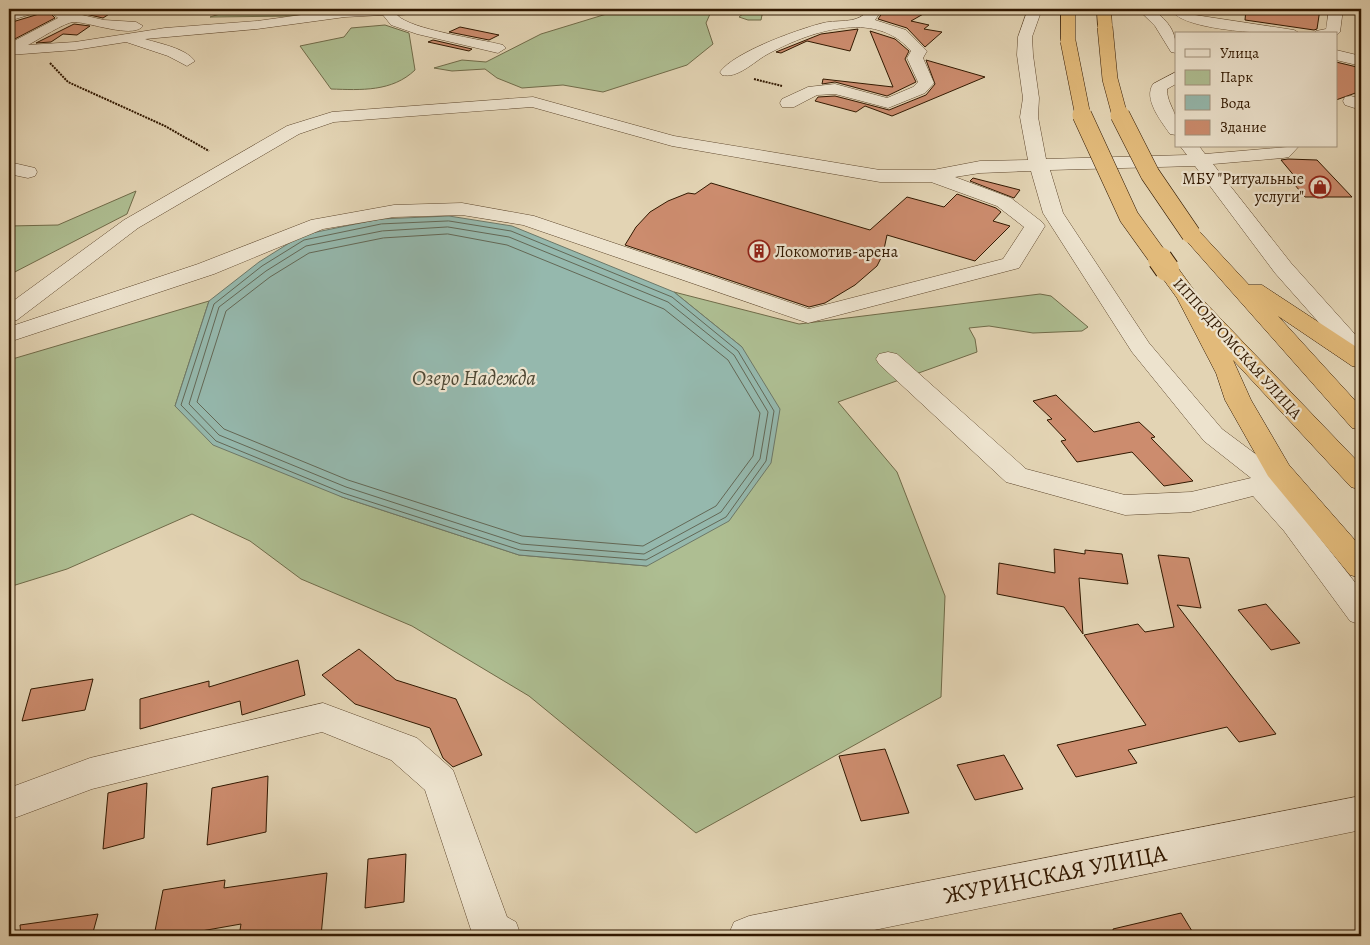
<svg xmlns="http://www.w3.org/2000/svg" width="1370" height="945" viewBox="0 0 1370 945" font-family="Alegreya,serif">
<rect width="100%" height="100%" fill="#e3d4b4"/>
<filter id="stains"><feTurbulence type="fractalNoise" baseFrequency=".004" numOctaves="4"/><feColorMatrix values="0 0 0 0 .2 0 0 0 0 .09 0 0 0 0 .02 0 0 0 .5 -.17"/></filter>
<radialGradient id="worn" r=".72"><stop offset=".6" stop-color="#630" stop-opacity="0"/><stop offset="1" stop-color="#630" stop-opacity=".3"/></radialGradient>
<g fill="#aebe92" stroke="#706b49">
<path d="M236,9H333L298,16L210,17Z"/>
<path d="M677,9L710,14L706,23L713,44L687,65L603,92L563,85L522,88L497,78L485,69L452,71L434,68L462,60L486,62L541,34L613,12Z"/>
<path d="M737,9H805V11L803,13H765L762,15L761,20H748L739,17L744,13L735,10Z"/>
<path d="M385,25L409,33L415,70C392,92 361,90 331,89L300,46L344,37L351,28Z"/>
<path d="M136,191L127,214L9,275V226L58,225Z"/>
<path d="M674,292L799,324L1040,294L1051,296L1088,327L1082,331L1033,333L989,326L969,328L975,339L977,352L838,402L897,472L945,596L941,697L696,833L529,696L412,626L301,579L250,541L192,514L67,569L9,587V360L209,301L175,406L342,497L519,555L647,566L742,347Z"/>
</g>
<path fill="#95b8ad" stroke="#6d7868" d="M449,216L512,226L674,292L742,347L780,409L771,463L729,521L647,566L519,555L342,497L213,445L175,406L209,301L259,262L302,235L380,219Z"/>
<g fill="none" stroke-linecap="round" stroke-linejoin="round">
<g stroke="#636856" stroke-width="1">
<path d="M449,221L511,231L672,297L738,351L774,411L766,461L726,517L646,560L520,550L343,493L216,441L181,405L214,304L262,266L304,240L381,224Z"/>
<path d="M448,227L509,237L668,302L734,355L768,412L760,459L721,512L644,554L521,544L346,487L219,435L189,404L219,307L266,271L306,246L382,231Z"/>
<path d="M448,234L507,245L664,309L728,360L760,413L753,456L716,506L643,546L522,536L348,480L224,429L197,402L226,311L270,277L309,253L383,238Z"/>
</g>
</g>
<g fill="#cc8c6e" stroke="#311800">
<path d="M42,9H58L51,14L55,18L9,42V23L39,14Z"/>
<path d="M63,9H117L103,18Z"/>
<path d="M881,9H932L911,21L929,25L924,29L942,32L925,47L907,28L878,19L883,12Z"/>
<path d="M1246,9H1320L1317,29L1314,30L1245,20Z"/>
<path d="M74,24L90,26L77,35L63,34L51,42L36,43Z"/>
<path d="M460,27L499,35L489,40L449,32Z"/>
<path d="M858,29L850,51L807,41L781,53L776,52L821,34Z"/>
<path d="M870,31L895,39L909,51L905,59L916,82L887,96L835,82L822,84L823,79L893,87Z"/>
<path d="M433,40L472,49L469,51L428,42Z"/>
<path d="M926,60L985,77L892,116L865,106L856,112L815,101L818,97L835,96L889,110L926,95L935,84Z"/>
<path d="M1336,62L1361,68V91L1336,100Z"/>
<path d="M1288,159L1317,160L1352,197H1305L1289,178H1296L1281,160Z"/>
<path d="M973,178L1020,190L1014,198L970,181Z"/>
<path d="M711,183L870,230L907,197L944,207L957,194L996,208L1001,212L993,221L1010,226L975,261L887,235L883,254L877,266L855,285L825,303L809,307L625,245L636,227L650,212L668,201L688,193L695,194Z"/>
<path d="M1056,395L1094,432L1139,422L1155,437L1151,438L1193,481L1164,486L1132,452L1077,462L1061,441L1066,440L1047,420L1052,419L1033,401Z"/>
<path d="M1054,549L1085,554V550L1122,554L1128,584L1079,578L1083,634L1064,607L997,594L999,563L1055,573Z"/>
<path d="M1158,555L1189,558L1201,608L1177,605L1276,734L1239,742L1227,727L1128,750L1137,763L1076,777L1057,745L1146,725L1084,635L1138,624L1145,632L1174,627Z"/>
<path d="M1266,604L1300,643L1271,650L1238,610Z"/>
<path d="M359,649L396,680L456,699L482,755L453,767L443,758L430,728L355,704L322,675Z"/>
<path d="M298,660L305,695L242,715L240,701L140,729V699L209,681V687Z"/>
<path d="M93,679L85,710L22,721L31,689Z"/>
<path d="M885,749L909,813L861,821L839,756Z"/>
<path d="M1004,755L1023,789L975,800L957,765Z"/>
<path d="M268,776L266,832L207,845L212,788Z"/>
<path d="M147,783L144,838L103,849L108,793Z"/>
<path d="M406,854L404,902L365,908L368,859Z"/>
<path d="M327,873L321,936H239L241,924L173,936H154L163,890L225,880L224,888Z"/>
<path d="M1181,913L1195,936H1114L1113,929Z"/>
<path d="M98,914L92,936H21L20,925Z"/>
</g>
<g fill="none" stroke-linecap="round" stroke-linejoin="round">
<g stroke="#5e472d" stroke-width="1">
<g id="minor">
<path d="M20,9H40L38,12L9,21V12Z"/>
<path d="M345,9H441L434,13L397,15C411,30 481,39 503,45L506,48L498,53L417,34L391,25L383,15L345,17L257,29L145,39C161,44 185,48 195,61L187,66L168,56L126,42L75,50L9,55L10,43L58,18L53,14L60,10L104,20L136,22L143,26C133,39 89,22 74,22C65,22 38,40 28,45L75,42L165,28L257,21Z"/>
<path d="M869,9H879L881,11L875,20L906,30L927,51L923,58L934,83L925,93L888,108L835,94L817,95L794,107H782L780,103L782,99L808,87L835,84L887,98L913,87L918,82L907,58L911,51C875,8 808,32 766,55C754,62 737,79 722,75L720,72C734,52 799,29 823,23C840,19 858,25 869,9Z"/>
<path d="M1028,9H1042L1032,37L1033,55L1039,98L1038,117L1046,159L1187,155L1180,146H1199L1205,154L1299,146L1289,157L1283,158L1213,164L1291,263L1361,341V362L1352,360L1275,273L1195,166L1050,170L1063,213L1149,343L1222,429L1308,493L1312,500L1308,507L1297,509L1361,590V625L1350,621L1284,531L1253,496L1191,512L1125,515L1006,482L879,364L876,359L879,354L888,352L897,354L1026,469L1125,495L1191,492L1251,478L1204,441L1132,352L1043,213L1031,171L980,173L955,177L1011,198L1042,222L1045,226L1019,268L808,323L523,225L462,215L394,217L323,229L214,274L9,342V327L198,264L311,220L394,205L462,203L534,216L809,309L1003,259L1024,227L997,206L931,182H880L672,146L532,107L334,122L299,134L138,228L17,320L9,322V304L124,220L287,126L332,112L533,97L674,136L880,170H933L980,161L1028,160L1020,117L1023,98L1017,55L1018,37Z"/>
<path d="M1138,9H1153C1170,24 1176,30 1176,53L1171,52L1155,26Z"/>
<path d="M1174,9H1188L1186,11L1195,15L1294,30L1301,34C1276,34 1186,32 1172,11Z"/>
<path d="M1329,9H1343L1340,32L1336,36V34H1314L1316,31L1326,29Z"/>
<path d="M1336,50L1361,56V66L1336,60Z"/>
<path d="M1176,72V84L1167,89C1167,101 1173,107 1176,118C1178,123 1176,131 1176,135L1170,134C1161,121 1143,99 1153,84Z"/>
<path d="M1351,96L1361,99V110L1345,105L1343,101L1345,97Z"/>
<path d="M9,162L35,168L37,172L35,176L28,178L9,174Z"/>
<path d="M323,703L417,738L453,770L507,917L516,922L521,936H473L425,790L391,760L322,732L92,789L9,820V788L90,758Z"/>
<path d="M1361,796V830L845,936H728L734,922L749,916Z"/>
</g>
</g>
<g stroke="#311800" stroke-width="1">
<g id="highway">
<path d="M1061,9H1075V41L1073,44H1063L1061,41Z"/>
<path d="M1097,9H1111L1112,27L1110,30L1105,31L1098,27Z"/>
<path d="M1191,228L1198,230L1249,285H1262L1361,350V368L1352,366L1278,316L1361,407V430L1352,428L1184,238L1181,234L1184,230Z"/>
<path d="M1167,263L1175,264L1196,293L1361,465V490L1351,487L1233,360L1251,400L1289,465L1361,547V578L1350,575L1268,476L1225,400L1216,373L1177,298L1156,269L1159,264Z"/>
</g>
</g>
<g stroke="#311800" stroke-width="2" stroke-dasharray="2 1" stroke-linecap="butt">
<path d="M50,63L68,82L165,126L209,151"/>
<path d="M754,79L782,86"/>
</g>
<use href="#minor" fill="#ede3ce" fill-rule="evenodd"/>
<use href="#highway" fill="#e2ba7a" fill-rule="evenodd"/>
<g stroke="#311800" stroke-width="16" stroke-linecap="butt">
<g id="highway-bridge-far2">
<path d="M1105,27L1110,79L1120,116"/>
<path d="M1068,41L1083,116"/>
</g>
</g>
<g stroke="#311800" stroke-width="20" stroke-linecap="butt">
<g id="highway-bridge-far1">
<path d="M1082,115L1129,217L1160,260"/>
<path d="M1120,115L1150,174L1191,234"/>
</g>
</g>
<g stroke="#311800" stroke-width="26" stroke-linecap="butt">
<path id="highway-bridge" d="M1160,259L1167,269"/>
</g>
<use href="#highway-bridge-far2" stroke="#e2ba7a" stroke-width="15"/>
<use href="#highway-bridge-far1" stroke="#e2ba7a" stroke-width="19"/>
<use href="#highway-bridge" stroke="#e2ba7a" stroke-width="24"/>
</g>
<defs>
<g id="shop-ring" transform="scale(1.125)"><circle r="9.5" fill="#ede3ce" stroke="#8f2418" stroke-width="1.5"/><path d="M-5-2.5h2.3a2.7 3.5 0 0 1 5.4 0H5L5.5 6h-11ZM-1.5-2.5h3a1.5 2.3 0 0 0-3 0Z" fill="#8f2418"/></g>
<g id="building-ring" transform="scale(1.125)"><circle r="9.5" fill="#ede3ce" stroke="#8f2418" stroke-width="1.5"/><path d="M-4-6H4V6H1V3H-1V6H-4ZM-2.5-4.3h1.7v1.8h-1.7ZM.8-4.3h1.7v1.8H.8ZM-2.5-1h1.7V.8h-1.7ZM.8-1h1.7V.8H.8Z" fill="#8f2418"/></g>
</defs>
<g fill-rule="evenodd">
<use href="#shop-ring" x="1320" y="187"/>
<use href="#building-ring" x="759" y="251"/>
</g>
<g text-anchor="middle" stroke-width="4.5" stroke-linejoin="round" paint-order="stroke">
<g font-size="16" fill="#311800" stroke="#ede3ce" text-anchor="end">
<text x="1304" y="184">МБУ "Ритуальные<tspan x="1304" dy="18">услуги"</tspan></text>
<text x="775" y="257" text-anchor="start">Локомотив-арена</text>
</g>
<g font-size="16" fill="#311800" stroke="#ede3ce">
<text transform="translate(1238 348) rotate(48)" y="6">ИППОДРОМСКАЯ УЛИЦА</text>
</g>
<g font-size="21" font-style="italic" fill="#4f4834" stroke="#ede3ce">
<text x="474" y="385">Озеро Надежда</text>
</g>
<g font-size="24" fill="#311800" stroke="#ede3ce">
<text transform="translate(1055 874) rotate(-11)" y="8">ЖУРИНСКАЯ УЛИЦА</text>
</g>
</g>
<rect width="1370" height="945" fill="none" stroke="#e3d4b4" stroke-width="30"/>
<rect x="10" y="10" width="1350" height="925" fill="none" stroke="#311800" stroke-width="2.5"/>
<rect x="15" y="15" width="1340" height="915" fill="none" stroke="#311800"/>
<rect x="1175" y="32" width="162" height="115" fill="#ede3ce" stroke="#a2927c"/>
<rect x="1185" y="49" width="25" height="8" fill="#ede3ce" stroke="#a2927c"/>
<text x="1220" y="58" font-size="15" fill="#311800">Улица</text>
<rect x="1185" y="70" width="25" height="15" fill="#aebe92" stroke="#a2927c"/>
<text x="1220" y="82" font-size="15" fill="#311800">Парк</text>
<rect x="1185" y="95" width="25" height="15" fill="#95b8ad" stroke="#a2927c"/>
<text x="1220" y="108" font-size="15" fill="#311800">Вода</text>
<rect x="1185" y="120" width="25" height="15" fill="#cc8c6e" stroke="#a2927c"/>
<text x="1220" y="132" font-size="15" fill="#311800">Здание</text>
<rect width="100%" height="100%" filter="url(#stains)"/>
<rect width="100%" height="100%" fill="url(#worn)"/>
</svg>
